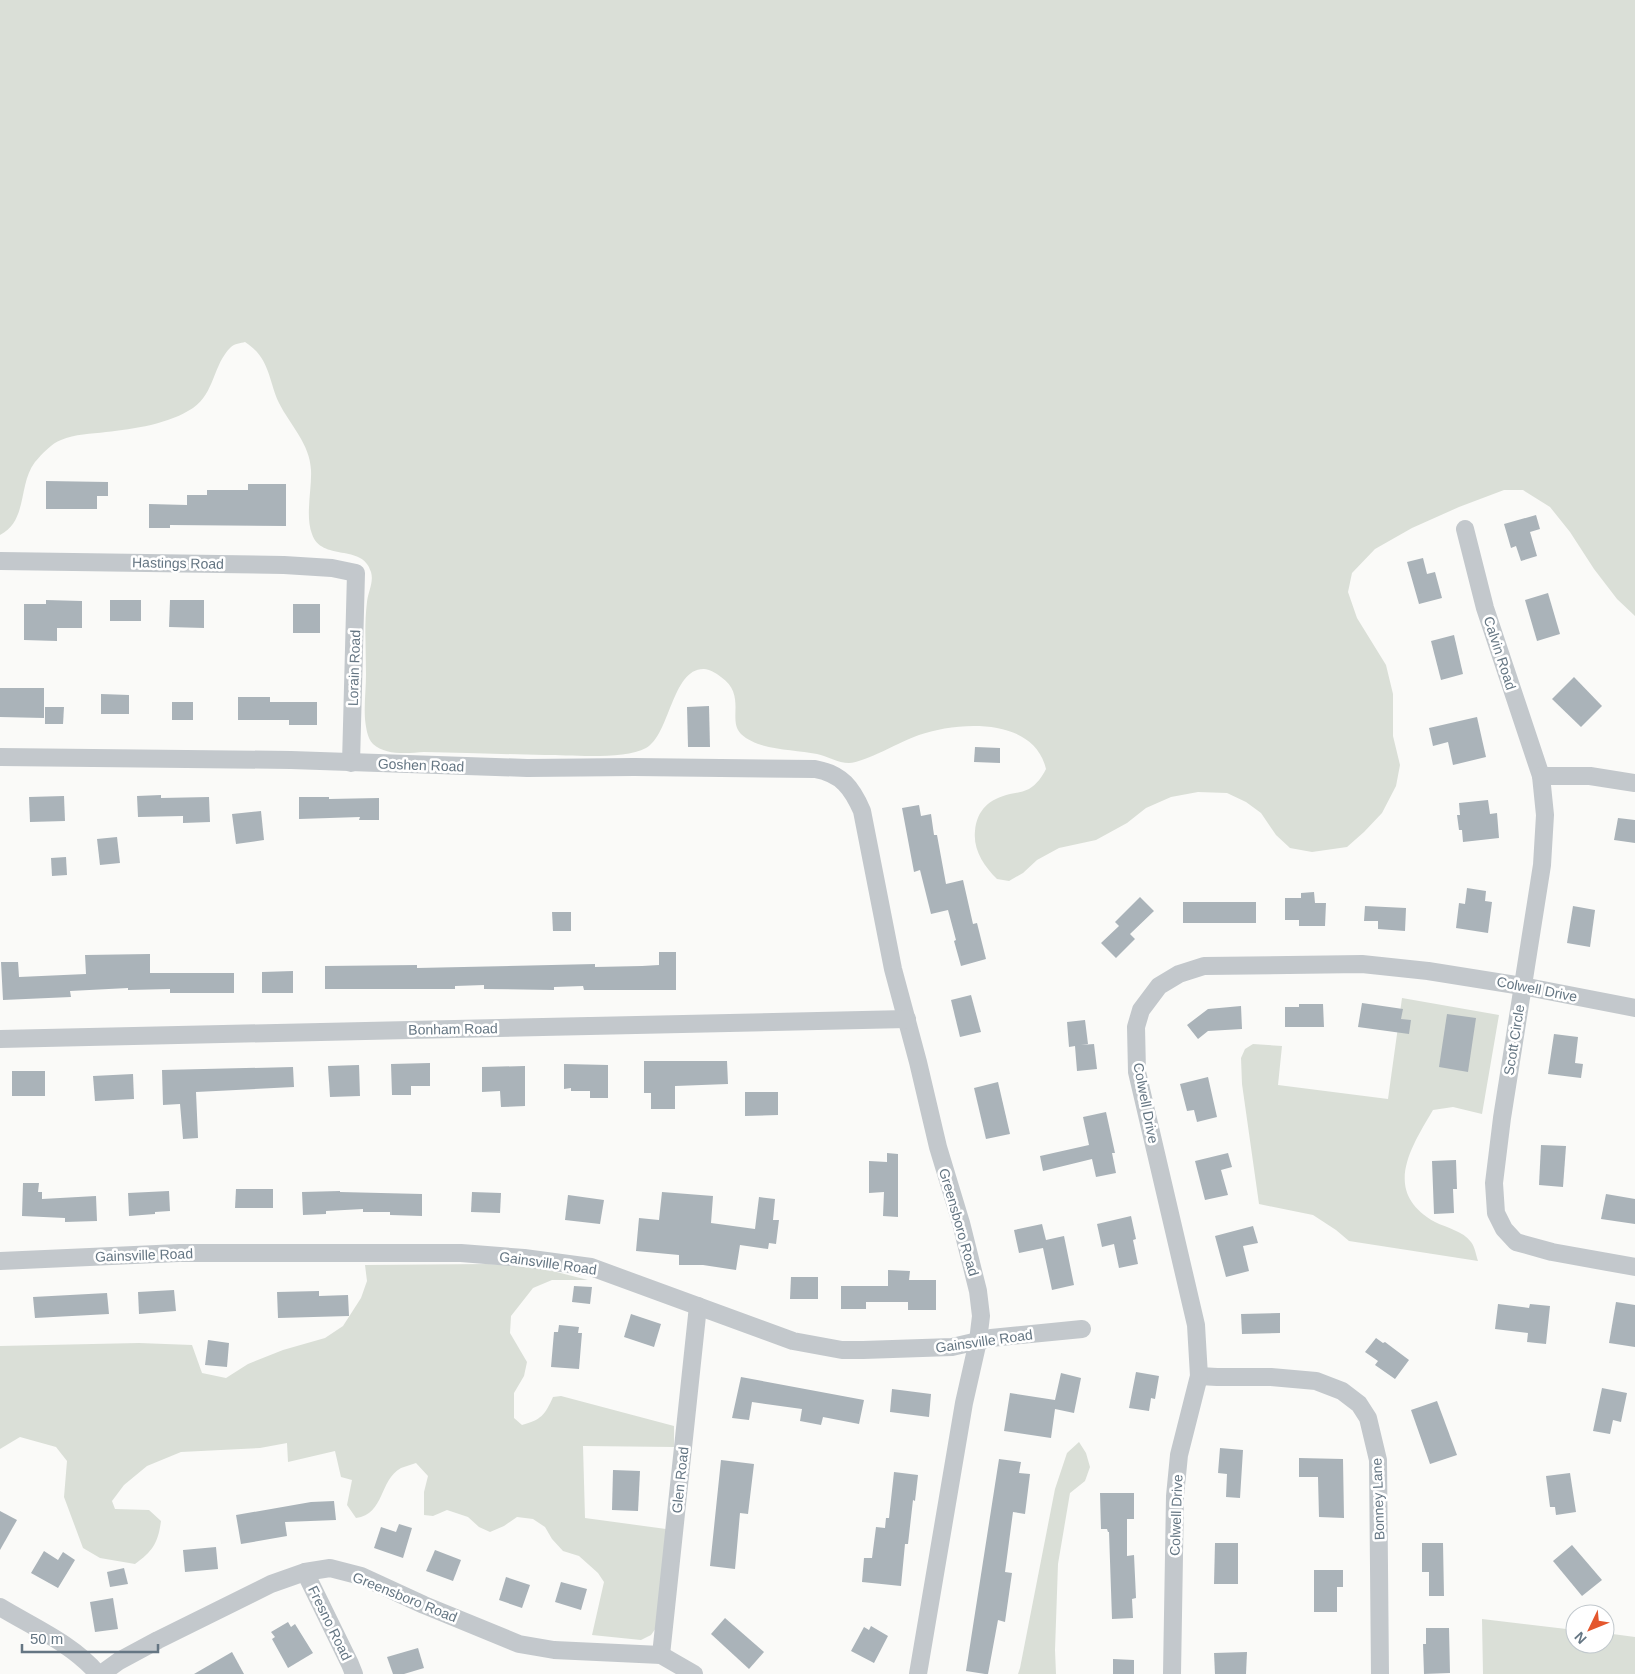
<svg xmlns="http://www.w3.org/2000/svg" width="1635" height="1674" viewBox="0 0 1635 1674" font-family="Helvetica,sans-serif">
<rect width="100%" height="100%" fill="#fafaf8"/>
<g fill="#dadfd7">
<path d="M0,0H1635V616L1617,599L1594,569L1570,532L1550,507L1523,490H1504L1459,507L1412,528L1375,549L1352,573L1348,592L1357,618L1386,665L1393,694V736L1400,765L1396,786L1382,813L1364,832L1347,847L1312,852L1290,848L1276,835L1261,813L1246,802L1227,793L1198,792L1171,797L1146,808L1127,823L1096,840L1059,848L1037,860L1023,873L1009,881L997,879C984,866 973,850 975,831C977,810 989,799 1010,794C1016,793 1023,792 1029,789C1037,784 1042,777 1046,769C1034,717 959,721 919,735C903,740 864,763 849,763C838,763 827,756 817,754C794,749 759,751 741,734C727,720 747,695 721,677C716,673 709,669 704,669C672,668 670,735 646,748C624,760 571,755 545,755C505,754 465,753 424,752C409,753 386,756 373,744C367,738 366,727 365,719C364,704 366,689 366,674C366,650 364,626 367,602C368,592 374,582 371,572C363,543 321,562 312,534C305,516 312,489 311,470C310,444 290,425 279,403C268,379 270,358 245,342C241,343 234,344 231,347C213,364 215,393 193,408C169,424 134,429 106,432C91,434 75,434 61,440C52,443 42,454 35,462C18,484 28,521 0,535Z"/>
<path d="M1402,998L1499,1015L1482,1114L1453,1107L1433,1110C1410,1149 1382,1192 1435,1222C1447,1228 1463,1231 1471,1242C1475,1247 1476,1255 1478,1261L1349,1241L1336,1230L1313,1215L1259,1204L1242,1084L1241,1058L1245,1049L1253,1044L1282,1046L1278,1085L1388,1099Z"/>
<path d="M488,1264L533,1266L588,1280H552L533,1288L511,1316L510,1333L527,1362L524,1376L514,1393V1418L522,1425C541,1420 545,1415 553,1397L561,1396L674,1426V1447L583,1446L585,1518L666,1529L656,1628L651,1635L641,1640L592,1635L604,1582L598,1573L579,1556L563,1551L552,1539L545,1527L533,1519L517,1517L504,1526L490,1532L479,1527L468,1517L447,1510L433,1516L424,1515V1492L428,1476L416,1463C411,1465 406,1466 401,1468C379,1480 385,1514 356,1518L347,1505L352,1480L341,1477L335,1451L288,1462L287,1443L260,1448L181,1452L147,1466L124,1485L112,1501L115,1509L149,1510L161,1521C158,1543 153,1551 135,1564L100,1558L83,1548L64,1497L67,1461L56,1447L20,1437L0,1449V1346L139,1343L192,1345L202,1373L226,1378L248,1364L283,1350L325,1338L343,1326L361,1298L367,1281L365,1265Z"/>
<path d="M1079,1442L1086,1453L1090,1467L1085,1481L1070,1493L1058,1564L1055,1650L1056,1674H1018L1020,1668L1055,1489L1067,1453Z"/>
<path d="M1482,1619L1575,1630V1644H1605V1633L1635,1637V1674H1483Z"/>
</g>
<g fill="#aab3b9">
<path d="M46,481L108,482V496H97V509H46Z"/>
<path d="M248,484H286V526L170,525V528H149V504L187,505V495H207V490H248Z"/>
<path d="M1536,515L1540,529L1530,532L1537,556L1521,561L1516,546L1511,548L1504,524Z"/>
<path d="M1423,558L1427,574L1435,572L1442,598L1419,604L1407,562Z"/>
<path d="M1548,593L1560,634L1537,641L1525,600Z"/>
<path d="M46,600L82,601V628H57V641L24,640V604H46Z"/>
<rect x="110" y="600" width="31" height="21"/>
<path d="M170,600H204V628L169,627Z"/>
<rect x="293" y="604" width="27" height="29"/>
<path d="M1454,635L1463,674L1441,680L1431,641Z"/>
<path d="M1574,677L1602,706L1581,727L1552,699Z"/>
<path d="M0,688H44V718L0,717Z"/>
<path d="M101,694L129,695V714H101Z"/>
<path d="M238,697H270V702H317V725H289V720H238Z"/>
<rect x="172" y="702" width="21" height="18"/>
<path d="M709,706L710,747H688L687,707Z"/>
<path d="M45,707H64L63,724H45Z"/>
<path d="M1477,717L1486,757L1453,765L1448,742L1433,746L1429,728Z"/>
<path d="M975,747L1000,748V763L974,762Z"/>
<path d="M161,795V798L209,797L210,822L183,823V816L138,817L137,796Z"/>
<path d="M64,796L65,821L30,822L29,797Z"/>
<path d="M299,797H329V799L379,798V820H359L360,817L299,819Z"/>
<path d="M1488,800L1490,814L1497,813L1499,838L1463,842L1462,830H1459L1457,815H1460L1459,803Z"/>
<path d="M919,805L921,816L931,814L934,835H937L946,884L963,880L973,924L977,923L986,959L961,966L954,941L956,940L948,910L931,914L920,870L914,872L902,808Z"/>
<path d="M261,811L264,840L236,844L232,814Z"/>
<path d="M1618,818L1635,820V843L1614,840Z"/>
<path d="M117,837L120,863L100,865L97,839Z"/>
<path d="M66,857L67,875L52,876L51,858Z"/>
<path d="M1467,888L1486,891L1485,901L1492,902L1488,933L1456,928L1459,903L1465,904Z"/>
<path d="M1314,892L1315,903H1326L1325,926H1299V920H1285V898H1301V893Z"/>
<path d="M1140,897L1154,911L1130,934L1135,939L1116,958L1101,943L1119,926L1115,922Z"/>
<rect x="1183" y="902" width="73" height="21"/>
<path d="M1365,906L1406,908L1405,931L1378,929V921H1364Z"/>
<path d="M1573,906L1595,910L1590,947L1567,943Z"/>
<path d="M552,912H571V931H553Z"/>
<path d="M659,952H676V990H584L583,986L554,987V990L484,989V985L455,986V989H325V966L417,965V968L595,964V967L642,966L659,965Z"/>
<path d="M150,954V973H234V993H170V989L128,990V988L70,991L71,997L3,1000L1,962H18L19,977L86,974L85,955Z"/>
<path d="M293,971V993H262V972Z"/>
<path d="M971,995L981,1032L960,1037L951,1000Z"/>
<path d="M1362,1003L1403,1009L1401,1019L1411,1020L1409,1034L1358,1027Z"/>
<path d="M1299,1004H1323L1324,1027H1285V1007H1299Z"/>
<path d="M1241,1006L1242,1029L1208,1031L1198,1039L1187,1025L1208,1009Z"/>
<path d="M1447,1014L1476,1018L1468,1072L1439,1067Z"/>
<path d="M1085,1020L1088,1044L1081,1045L1094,1044L1097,1069L1077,1071L1075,1046L1069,1047L1067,1022Z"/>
<path d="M1554,1034L1578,1037L1575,1063L1583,1064L1581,1078L1548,1074Z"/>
<path d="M644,1061H727L728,1084L675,1086V1109H651V1093H644Z"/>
<path d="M430,1063V1086H411V1095H392L391,1064Z"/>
<path d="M564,1064L608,1065V1098H590V1091H571V1088L564,1089Z"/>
<path d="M359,1065L360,1096L330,1097L328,1066Z"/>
<path d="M525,1066V1106L501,1107L500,1091L482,1092V1067Z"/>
<path d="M293,1067L294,1087L196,1092L198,1138L183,1139L180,1104L163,1105L162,1070Z"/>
<rect x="12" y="1071" width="33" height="25"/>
<path d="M133,1074L134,1099L95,1101L93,1076Z"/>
<path d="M1208,1077L1217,1117L1197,1122L1194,1110L1187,1111L1180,1084Z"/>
<path d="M998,1082L1010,1134L986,1139L974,1088Z"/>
<path d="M745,1092H778V1115L745,1116Z"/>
<path d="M1106,1112L1115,1153H1112L1116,1173L1096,1177L1092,1159L1043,1171L1040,1156L1089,1145L1083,1117Z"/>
<path d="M1541,1145L1566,1146L1563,1187L1539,1185Z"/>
<path d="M887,1153L898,1154V1217L883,1216L884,1192L869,1193V1161L887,1162Z"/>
<path d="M1228,1153L1232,1167L1221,1170L1228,1195L1205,1200L1195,1161Z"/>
<path d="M1456,1160L1457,1189H1453L1454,1213L1434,1214L1432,1161Z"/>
<path d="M23,1183H39L38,1192H42V1199L96,1196L97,1221L65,1222V1218L22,1216Z"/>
<path d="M236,1189H273V1208H235Z"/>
<path d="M169,1191L170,1211L155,1212V1214L129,1216L128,1193Z"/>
<path d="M340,1191V1192L422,1194V1216L390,1215V1212H363V1209L326,1211V1214L303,1215L302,1192Z"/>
<path d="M472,1192L501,1193L500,1213L471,1212Z"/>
<path d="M662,1192L713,1196L711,1223L755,1229L759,1197L775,1199L773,1220H779L776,1244L769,1243L768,1249L740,1245L736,1270L703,1265H679V1255L636,1251L639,1218L659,1220Z"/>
<path d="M1606,1194L1635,1199V1224L1601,1219Z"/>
<path d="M568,1195L604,1200L600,1224L565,1220Z"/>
<path d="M1131,1216L1136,1239L1133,1240L1138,1264L1119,1268L1114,1244L1102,1247L1097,1224Z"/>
<path d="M1042,1224L1046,1240L1064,1236L1074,1285L1052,1290L1043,1248L1019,1253L1014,1230Z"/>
<path d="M1253,1226L1258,1243L1243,1246L1249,1271L1226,1277L1215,1236Z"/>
<path d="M888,1270L910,1271L909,1280H936V1310H908V1302H866V1309H841V1286H888Z"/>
<path d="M791,1277H818V1299H790Z"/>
<path d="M574,1286L592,1287L590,1304L572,1302Z"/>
<path d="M174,1290L176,1311L139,1314L138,1292Z"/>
<path d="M319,1291V1296L348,1295L349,1316L278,1318L277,1292Z"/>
<path d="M107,1293L109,1314L35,1318L33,1297Z"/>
<path d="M1616,1302L1635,1305V1347L1609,1343Z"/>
<path d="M1498,1304L1529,1308L1530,1304L1550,1306L1546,1344L1527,1342L1528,1333L1495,1329Z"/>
<path d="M1280,1313V1333L1242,1334L1241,1314Z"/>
<path d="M631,1314L661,1324L654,1347L624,1337Z"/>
<path d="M559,1325L579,1327L578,1333H582L579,1369L551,1367L554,1332H558Z"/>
<path d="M1376,1338L1383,1343L1385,1342L1409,1360L1395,1379L1375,1365L1378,1361L1365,1352Z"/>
<path d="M208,1340L229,1343L227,1367L205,1365Z"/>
<path d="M1136,1372L1159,1376L1155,1399L1151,1398L1149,1411L1129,1408Z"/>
<path d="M1061,1373L1081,1378L1074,1413L1055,1409L1051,1438L1004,1431L1010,1393L1055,1400Z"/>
<path d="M741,1377L864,1400L859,1424L823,1417L821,1425L800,1421L802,1409L752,1402L749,1420L732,1418Z"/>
<path d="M1602,1388L1627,1393L1621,1422L1613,1420L1610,1434L1593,1431Z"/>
<path d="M892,1389L931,1394L929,1417L890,1412Z"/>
<path d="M1437,1401L1457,1455L1430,1464L1411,1410Z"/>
<path d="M1220,1448L1243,1450L1240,1498L1226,1497L1227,1474L1218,1473Z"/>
<path d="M1299,1458L1343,1459L1344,1518L1319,1517L1318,1477H1299Z"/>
<path d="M999,1459L1021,1462L1019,1473L1030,1474L1025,1514L1013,1512L1005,1572L1012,1573L1005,1622L998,1620L988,1674H985L966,1671Z"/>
<path d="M721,1460L754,1464L748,1514L740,1513L735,1569L710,1566Z"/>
<path d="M613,1470L640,1471L638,1511L612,1510Z"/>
<path d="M894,1472L918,1475L915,1501L913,1500L908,1544H905L901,1586L862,1582L864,1558H872L876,1527L885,1528L886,1518H889Z"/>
<path d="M1570,1473L1576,1512L1556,1515L1555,1507H1550L1546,1476Z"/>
<path d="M1100,1493H1134V1519H1127V1556L1134,1555L1136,1598L1132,1599L1133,1618L1112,1619L1109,1532H1108L1107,1529H1101Z"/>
<path d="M334,1501L336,1520L285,1522L287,1536L241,1544L236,1515L311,1502Z"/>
<path d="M0,1511L17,1520L0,1550Z"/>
<path d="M399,1524L412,1528L403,1558L374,1548L381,1527L396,1532Z"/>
<path d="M1215,1543H1238V1584H1214Z"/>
<path d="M1422,1543H1443L1444,1596H1429V1572H1422Z"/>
<path d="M1572,1545L1602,1580L1582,1596L1553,1561Z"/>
<path d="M216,1547L218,1569L185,1572L183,1550Z"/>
<path d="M435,1550L461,1560L453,1581L426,1571Z"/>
<path d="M44,1551L58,1560L63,1552L75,1560L58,1588L31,1573Z"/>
<path d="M124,1568L128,1584L110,1587L107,1572Z"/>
<path d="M1314,1570H1343V1587H1337V1612H1314Z"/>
<path d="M506,1577L530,1585L522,1608L499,1600Z"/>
<path d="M561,1582L587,1589L581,1610L555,1602Z"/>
<path d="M113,1598L118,1629L95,1632L90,1602Z"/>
<path d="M725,1618L764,1652L749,1669L711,1634Z"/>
<path d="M288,1622L291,1627L295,1624L313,1653L288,1668L272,1639L275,1637L271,1632Z"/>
<path d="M871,1626L888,1636L874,1663L851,1651L864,1627L869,1630Z"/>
<path d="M1426,1628H1449L1450,1673L1424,1674L1423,1644H1426Z"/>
<path d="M418,1648L424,1668L404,1674H393L387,1657Z"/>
<path d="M232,1652L244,1674H194Z"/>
<path d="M1247,1652L1246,1674H1215L1214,1653Z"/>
<path d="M1113,1659L1134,1660V1674H1113Z"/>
</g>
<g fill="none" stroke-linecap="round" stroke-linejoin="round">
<g stroke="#c3c8cc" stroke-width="18">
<path d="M1465,529L1485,608L1541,776"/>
<path d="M0,561L284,565L332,568L356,573L351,763"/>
<path d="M0,757L291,760L527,768L634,767L815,769C842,774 852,788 862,811L893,969L918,1062L938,1147L961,1223L978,1291L981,1316L978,1341L964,1403L918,1674"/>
<path d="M1635,783L1590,776H1541L1545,815L1542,865L1502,1118L1494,1183L1496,1213L1504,1229L1516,1242L1552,1252L1635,1267"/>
<path d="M0,1039L907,1019"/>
<path d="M0,1261L179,1253H461L524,1258L591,1267L793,1341L842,1350H863L952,1347L991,1338L1082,1329"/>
<path d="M1199,1376L1217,1377H1271L1316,1381L1342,1391L1359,1404L1368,1418L1378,1460L1380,1674"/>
<path d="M305,1572L350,1664L354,1674"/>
<path d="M0,1607C33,1627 73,1644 98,1674"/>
<path d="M661,1655L698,1306"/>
<path d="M101,1674L119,1661L158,1640L271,1584L305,1572L330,1568L361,1576L424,1605L519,1644L554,1650L661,1655L694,1674"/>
<path d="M1172,1674L1175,1496L1179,1455L1199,1376L1196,1325L1137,1072L1136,1027L1141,1010L1159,986L1179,974L1204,966L1362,964L1428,971L1522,986L1635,1008"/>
</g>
</g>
<g text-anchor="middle" stroke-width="5" stroke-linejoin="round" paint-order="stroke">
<g font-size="14" fill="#657683" stroke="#fff">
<text transform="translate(178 563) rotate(1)" y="5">Hastings Road</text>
<text transform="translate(1500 653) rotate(72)" y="5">Calvin Road</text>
<text transform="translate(354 668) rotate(-88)" y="5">Lorain Road</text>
<text transform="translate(421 765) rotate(2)" y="5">Goshen Road</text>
<text transform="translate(1537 989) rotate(11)" y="5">Colwell Drive</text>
<text transform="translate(453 1029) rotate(-1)" y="5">Bonham Road</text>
<text transform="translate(1514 1040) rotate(-81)" y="5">Scott Circle</text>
<text transform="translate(1146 1103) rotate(79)" y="5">Colwell Drive</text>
<text transform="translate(959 1222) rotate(74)" y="5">Greensboro Road</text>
<text transform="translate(144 1255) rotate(-2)" y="5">Gainsville Road</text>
<text transform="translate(548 1263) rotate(8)" y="5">Gainsville Road</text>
<text transform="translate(984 1341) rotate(-8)" y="5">Gainsville Road</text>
<text transform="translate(680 1480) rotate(-84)" y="5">Glen Road</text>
<text transform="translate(1378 1499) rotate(-92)" y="5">Bonney Lane</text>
<text transform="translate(1176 1515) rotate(-88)" y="5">Colwell Drive</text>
<text transform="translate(405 1597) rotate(22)" y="5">Greensboro Road</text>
<text transform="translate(330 1623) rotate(64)" y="5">Fresno Road</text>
</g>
</g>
<g transform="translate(1590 1629) rotate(227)"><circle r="24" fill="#ffffff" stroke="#c1c8cd"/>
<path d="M0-4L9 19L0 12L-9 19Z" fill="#e4572e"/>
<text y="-8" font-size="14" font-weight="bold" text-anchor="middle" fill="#657683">N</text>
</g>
<path d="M22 1644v8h136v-8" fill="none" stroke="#657683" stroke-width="2.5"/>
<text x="30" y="1644" font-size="15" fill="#657683" stroke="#ffffff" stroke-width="4" paint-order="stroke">50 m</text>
</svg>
